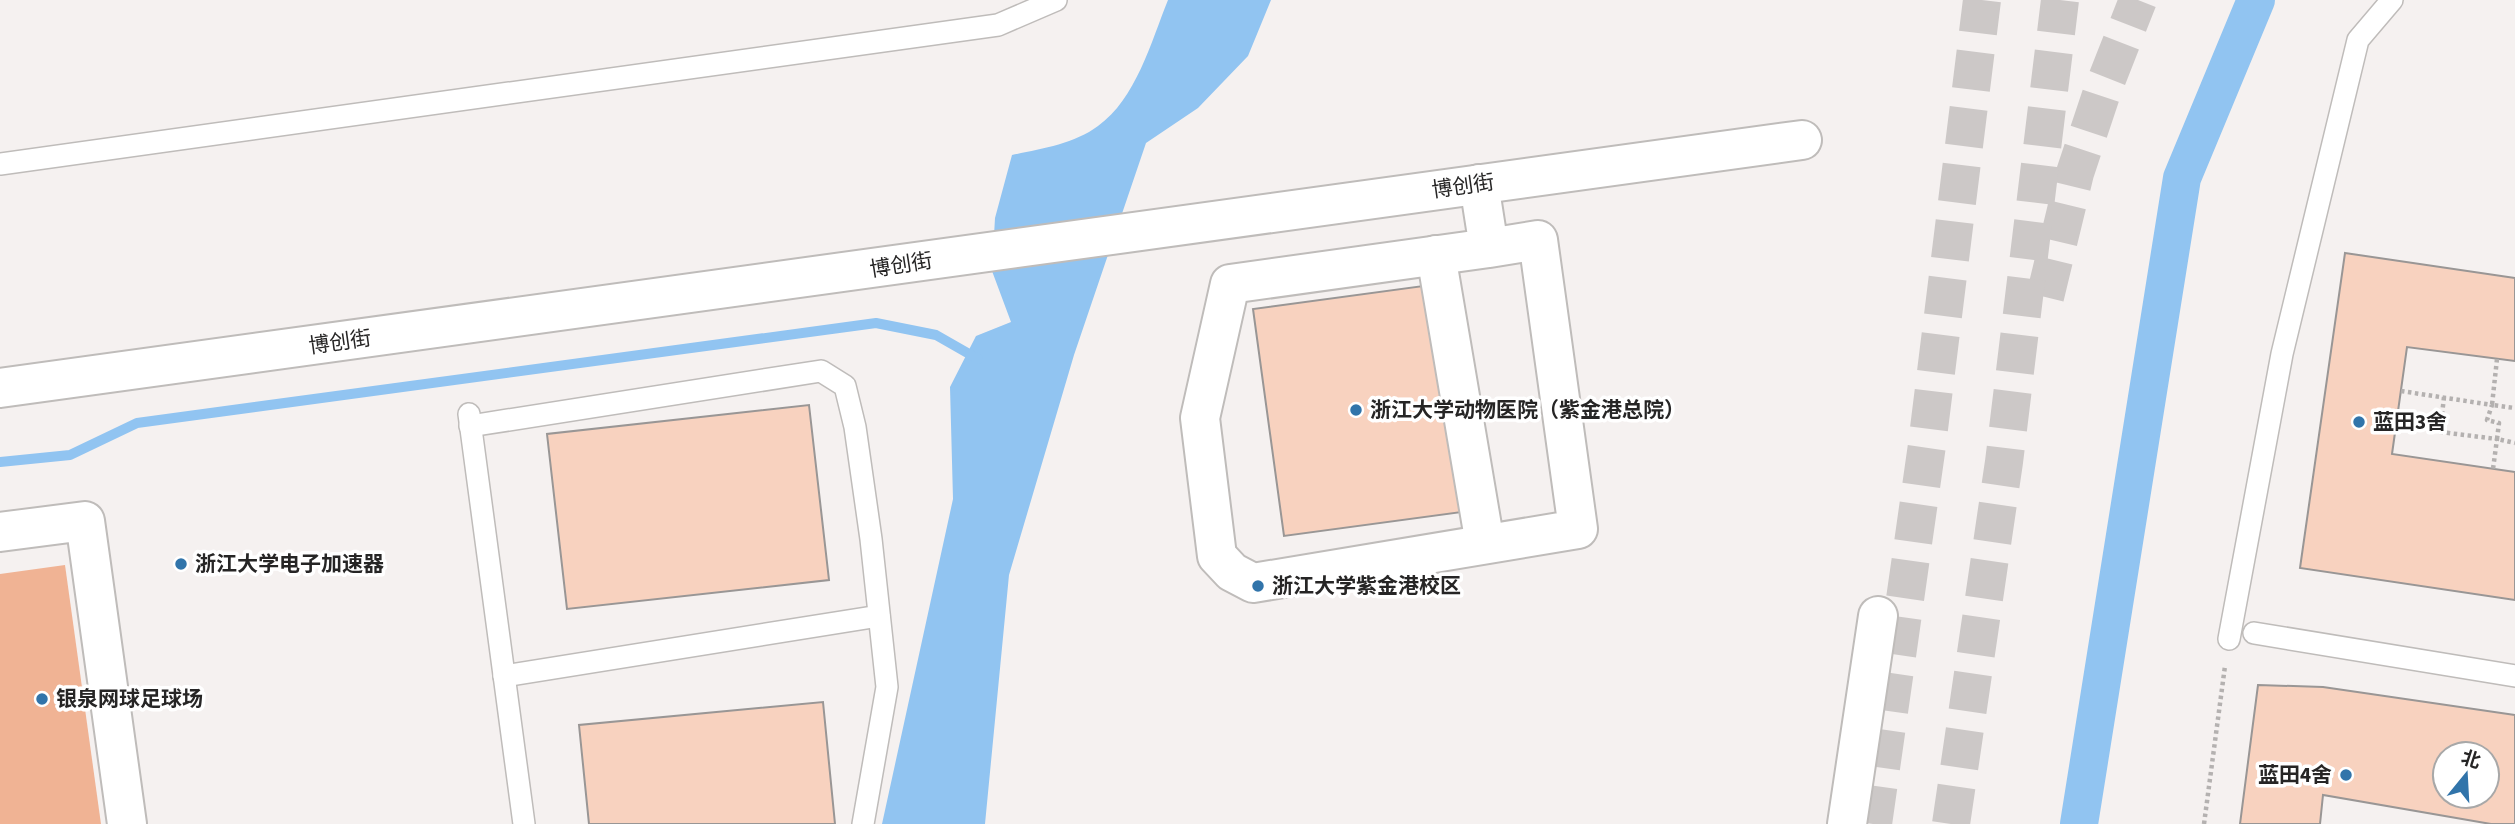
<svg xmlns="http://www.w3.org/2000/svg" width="2515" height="824" viewBox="0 0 2515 824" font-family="'Source Sans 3','Noto Sans SC',sans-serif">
<rect width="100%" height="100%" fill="#f5f1f0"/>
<path fill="#f0b394" d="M65,565L101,824H0V574Z"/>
<path fill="#91c4f1" d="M1168,0H1271L1248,56L1198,108L1146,143L1074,355L1009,575L985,824H882L953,499L950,387L976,336L1011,322L992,271L995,218L1012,155C1040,149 1074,144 1098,126C1136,99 1151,42 1168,0Z"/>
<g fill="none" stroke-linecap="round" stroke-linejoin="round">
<path stroke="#91c4f1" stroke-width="10" d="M0,462L70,455L137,423L876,323L936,335L978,359"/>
<path stroke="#91c4f1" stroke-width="38" d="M2079,824L2182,178L2256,0"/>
</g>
<g fill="#f8d2bf" stroke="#999695" stroke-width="2" fill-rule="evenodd">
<path d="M2345,253L2515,278V361L2407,347L2392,454L2515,472V600L2300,568Z"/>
<path d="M1423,286L1462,512L1284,536L1253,309Z"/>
<path d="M809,405L829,580L567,609L547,434Z"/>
<path d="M2258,685L2323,687L2515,715V824H2491L2323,795L2320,824H2240ZM2445,754H2487V796H2445Z"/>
<path d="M823,702L835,824H589L579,725Z"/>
</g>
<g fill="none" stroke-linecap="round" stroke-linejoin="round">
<g stroke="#ccc8c7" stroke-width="38" stroke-dasharray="38 19" stroke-linecap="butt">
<path d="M2045,297L2075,173L2103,89L2138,0"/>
<path d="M1873,824L1927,445L1982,0"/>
<path d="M1951,824L2004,462L2060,0"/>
</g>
<g stroke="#bfbcba" stroke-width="24">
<g id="service">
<path d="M0,164L998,25L1056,0"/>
<path d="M469,414L524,824"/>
<path d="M470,426L821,371L845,386L855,427L871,539L887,687L863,824"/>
<path d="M2254,633L2515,676"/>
<path d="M2229,639L2282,354L2358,40L2392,0"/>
<path d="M504,676L879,616"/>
</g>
</g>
<g stroke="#bfbcba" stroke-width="42">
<g id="minor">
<path d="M1479,184L1489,248L1538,240L1578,529L1253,583L1232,572L1217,556L1200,418L1230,284L1489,248"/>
<path d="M1436,255L1485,544"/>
<path d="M0,532L85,521L127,824"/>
<path d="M1847,824L1878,616"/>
</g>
</g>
<g stroke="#bfbcba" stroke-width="42">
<path id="tertiary" d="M0,388L1802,140"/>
</g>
<g stroke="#b4b1b0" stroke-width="4.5" stroke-dasharray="3.5 3.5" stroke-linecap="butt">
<path d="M2497,359L2492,405L2515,408"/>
<path d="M2401,391L2492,405L2487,420L2499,423L2497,439L2515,443"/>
<path d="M2444,397L2440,432L2497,439L2493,469"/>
<path d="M2204,824L2225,666"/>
</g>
<use href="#service" stroke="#fff" stroke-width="21"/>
<use href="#minor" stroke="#fff" stroke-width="38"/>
<use href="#tertiary" stroke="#fff" stroke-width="38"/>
</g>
<g fill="#3174aa" stroke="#fff" stroke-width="2.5">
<circle cx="1356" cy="410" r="7"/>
<circle cx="2359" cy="422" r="7"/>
<circle cx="181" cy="564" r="7"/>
<circle cx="1258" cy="586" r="7"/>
<circle cx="42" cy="699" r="7"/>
<circle cx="2346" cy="775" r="7"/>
</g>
<g text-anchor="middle" stroke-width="7" stroke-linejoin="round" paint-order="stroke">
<g font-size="21" fill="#262525" stroke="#fff">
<text transform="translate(1463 186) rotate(-8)" y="7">博创街</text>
<text transform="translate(901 265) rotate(-9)" y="7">博创街</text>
<text transform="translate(340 342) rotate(-8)" y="7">博创街</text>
</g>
<g font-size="21" font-weight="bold" fill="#262525" stroke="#fff" text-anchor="start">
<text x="1370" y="417">浙江大学动物医院（紫金港总院）</text>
<text x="2373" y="429">蓝田3舍</text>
<text x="195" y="571">浙江大学电子加速器</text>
<text x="1272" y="593">浙江大学紫金港校区</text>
<text x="56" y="706">银泉网球足球场</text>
<text x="2332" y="782" text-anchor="end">蓝田4舍</text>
</g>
</g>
<g transform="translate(2466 775) rotate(18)"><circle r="33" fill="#ffffff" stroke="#a8a8a8" stroke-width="2"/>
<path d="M0-5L12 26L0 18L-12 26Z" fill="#3174aa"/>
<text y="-10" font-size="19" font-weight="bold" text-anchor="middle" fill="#262525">北</text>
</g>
</svg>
